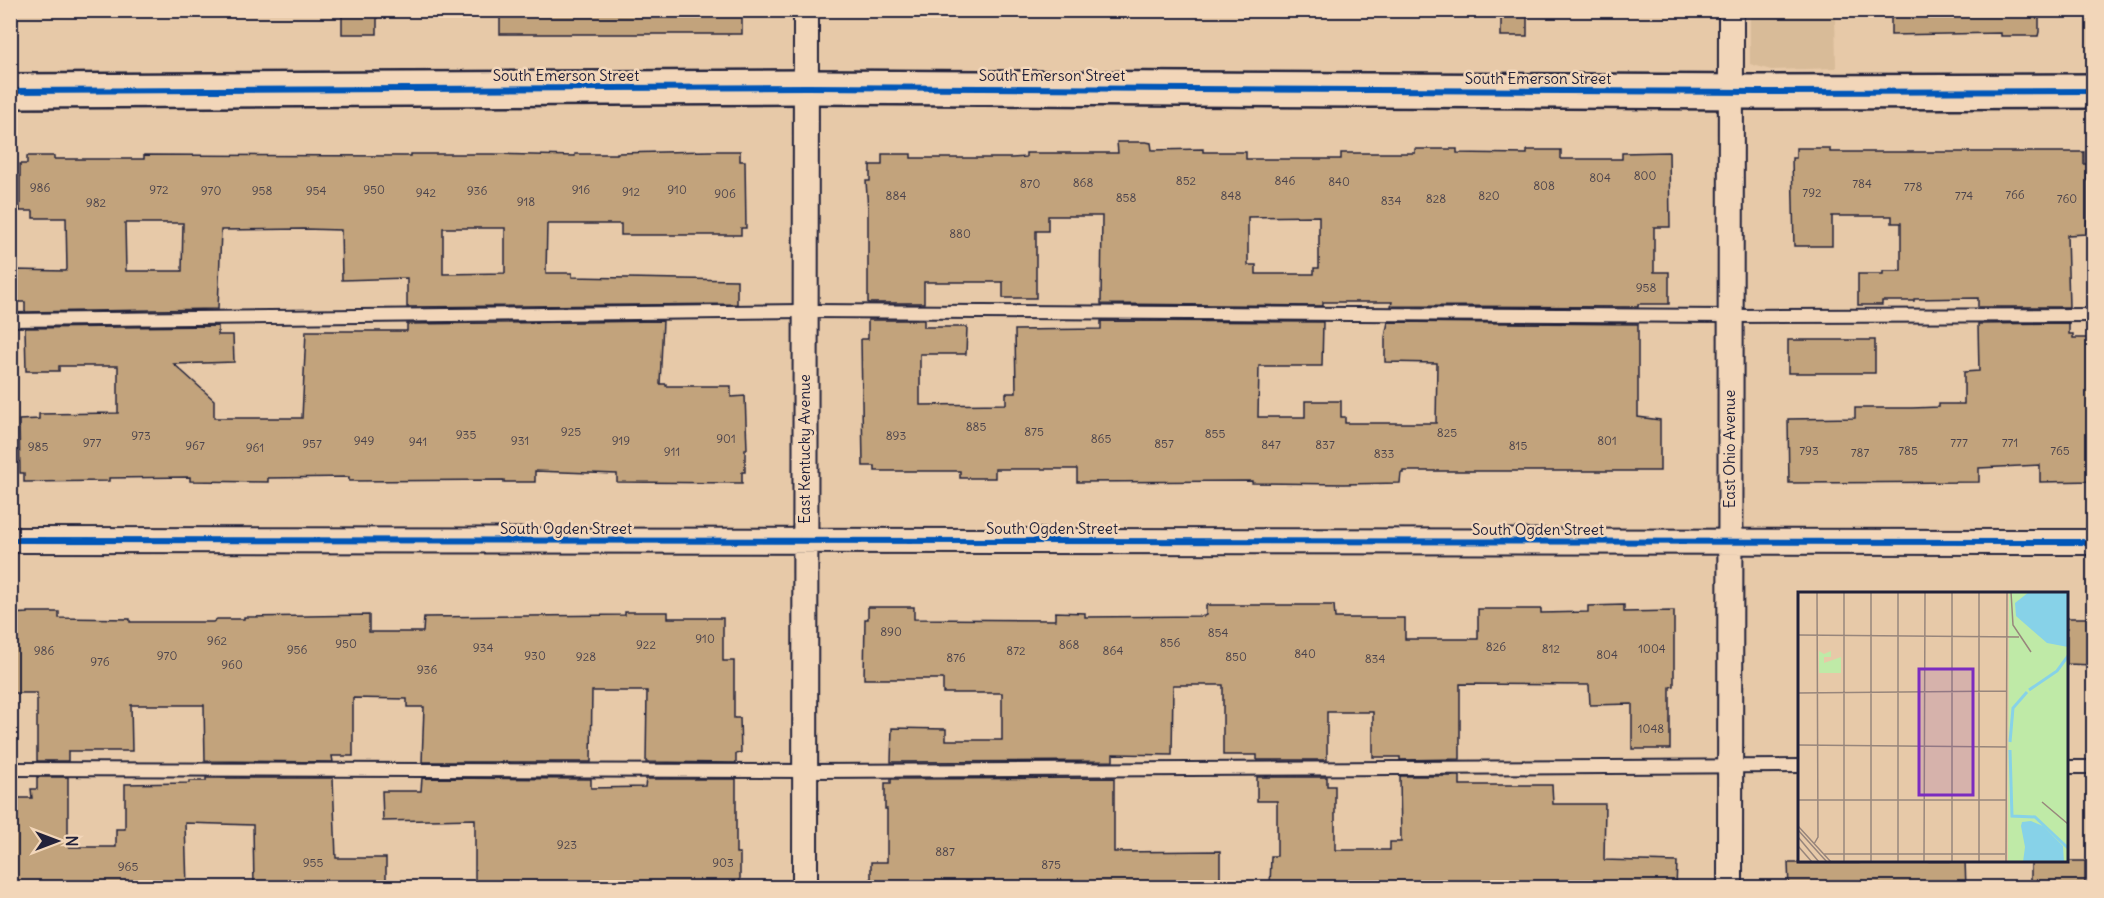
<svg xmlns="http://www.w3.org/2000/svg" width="2104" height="898" viewBox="0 0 2104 898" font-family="Delius,sans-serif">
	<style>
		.built { fill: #d8bb98 }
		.building { fill: #c2a37b; stroke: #22223b; stroke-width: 1.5; fill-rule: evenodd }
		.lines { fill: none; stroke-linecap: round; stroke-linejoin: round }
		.lane-casing { stroke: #22223b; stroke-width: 16 }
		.street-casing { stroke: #22223b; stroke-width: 28 }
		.secondary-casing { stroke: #22223b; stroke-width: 38 }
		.lane { stroke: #f2d6b9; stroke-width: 12 }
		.street { stroke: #f2d6b9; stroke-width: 24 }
		.secondary { stroke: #f2d6b9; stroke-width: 33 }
		.cycleway-casing { stroke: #f2d6b9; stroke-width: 10 }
		.cycleway { stroke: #0057b8; stroke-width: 6 }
		.labels { text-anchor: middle; stroke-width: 5; stroke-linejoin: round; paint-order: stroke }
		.number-label { font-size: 12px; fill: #4a424b }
		.street-label { font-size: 15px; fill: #22223b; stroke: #f2d6b9 }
		.inset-river { fill: none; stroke: #87d2e8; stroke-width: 3 }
		.inset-road { fill: none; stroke: #98867c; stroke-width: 1.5 }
		.view { fill: #7b2cbf; fill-opacity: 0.15; stroke: #7b2cbf; stroke-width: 3 }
		.inset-edge { fill: none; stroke: #22223b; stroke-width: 3 }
	</style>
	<rect width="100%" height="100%" fill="#e7c9a8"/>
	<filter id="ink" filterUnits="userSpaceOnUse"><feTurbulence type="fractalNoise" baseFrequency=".0167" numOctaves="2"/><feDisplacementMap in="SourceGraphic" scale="12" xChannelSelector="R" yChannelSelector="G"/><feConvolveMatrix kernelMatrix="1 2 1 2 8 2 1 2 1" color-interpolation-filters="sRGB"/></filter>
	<g filter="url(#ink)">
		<!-- built -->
		<path class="built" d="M1750,11H1835L1836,68L1771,70L1750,64Z"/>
		<!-- building -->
		<path class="building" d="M342,10H377V34H342Z
			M500,10H742V34H500Z
			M1501,10H1527V36H1501Z
			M1891,10H2039V32L2038,36H2001V33L1891,35Z
			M1117,142H1146L1151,143L1152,150L1203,149V152H1246V159H1341V153H1415V149H1457V153L1527,154V150H1561V159H1622V153L1669,152L1670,227H1654V272H1669V304H1638V307L1391,306L1392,302H1323V306L1101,304L1102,216H1048V231H1036V298H1003V282H924V303H868V210L866,181H870V165H882V154H911V158H1012L1026,157V153H1118ZM1319,216V268H1314V274H1256V265H1248V217Z
			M1796,148H1830V152H2084V164H2087V234L2067,235L2069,307H1978V298L1914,299V301H1882V305H1858V274H1883V271H1901V223H1892V216H1832V246H1794L1792,158H1796Z
			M709,151H740V161H745L746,228H741V235H621V224H547L546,273H572V277L737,280V304L407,307V278L342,280L341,230L304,229L221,230L218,309L25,312V302H14V270L66,271L67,269L66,218H33V211H20V164H27V156H54V159H144V155L411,156V154H493L575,156V154H617V153ZM125,223H183L182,271H126ZM443,228H505V273L443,274Z
			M868,320H924V327H967L966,354H920V405L1006,404V393H1016L1015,330L1101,329V321L1323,322L1322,366H1259L1258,417H1305V401H1341V417H1345V423H1436L1437,363L1385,362V337L1388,322L1638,324V417L1660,420V471H1403V473H1401L1400,483L1343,484L1252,483V481L1077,482V469H995V478H960V471H875V466H863L861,339H868Z
			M663,321L660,384H666V386H731V397L745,396L747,449H745V472H742V483L617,482V474L535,471V482H504V480L349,481V477L268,478V482L190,481V477L109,478V481L24,482V473H20L19,420L39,419V414L118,413V366H59V371H26L25,328L218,326V335H233L234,362L174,364L214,400V418H302L306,331H407V324Z
			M2069,323V334H2073V338H2094V481L2040,482V465L1979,468V482L1789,483L1788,419L1855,418V408H1912L1939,407V404H1964V372L1979,371L1978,324Z
			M1788,340H1875V373H1788Z
			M1206,605H1334L1335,618H1405V639H1478V609H1541V613L1588,612V606L1624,605V612L1674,611V686L1670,687V749H1632V704L1590,705L1589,685L1460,684V759L1400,760V757H1373V712H1327V760H1257V755H1223V685H1173L1172,755L1113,754V761L891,762L892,728L946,729V740H1002V693H943V679H864L865,619H868V607H914V619L1055,620V612L1085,613V617L1204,616L1206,615Z
			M28,612H59V618L130,619V622H213L217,619H244V617L369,615V632H423L424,617L625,615V612H668V618H723V661H734V718H740L741,753L736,754V763L646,762L647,691H592L591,762H422L424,707H407V699L353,698V756H332L333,762L205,761L204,705H131L132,751H68V761H37V693H10V614L28,613Z
			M2067,618H2094V665L2067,664Z
			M1400,776H1460V785H1552L1553,804H1605L1604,860L1677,862L1676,888H1270L1271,856H1277V801H1257V777H1327V786H1335V850H1390V842H1401Z
			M37,777H68V847H116V829H125V784L189,783V781H206V778H333L336,858H386V888H254L253,825L185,823L187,888H10V798H32L31,789H37Z
			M422,778L591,779V788L645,787L646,779H736V853H740V888H475V819L383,821L382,791H421Z
			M1114,778V852L1220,851V888H871V862H887V809H885V783H891V779Z
			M1859,861H1965L1966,888H1789L1788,863H1859Z
			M2042,861H2085V888H2031V862H2042Z"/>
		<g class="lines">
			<!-- lane casing -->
			<g class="lane-casing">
				<path id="lane" d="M10,320L806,311L1730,316L2094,315
					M2066,767H2094
					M10,769L805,771L1800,766"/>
			</g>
			<!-- street casing -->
			<g class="street-casing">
				<path id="street" d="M10,540L2094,542
					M805,888L806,10
					M1730,888L1731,10"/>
			</g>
			<!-- secondary casing -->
			<g class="secondary-casing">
				<path id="secondary" d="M10,91L807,87L1758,92L2094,91"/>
			</g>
			<!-- lane -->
			<use href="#lane" class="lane"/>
			<!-- street -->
			<use href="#street" class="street"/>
			<!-- secondary -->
			<use href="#secondary" class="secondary"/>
			<!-- cycleway casing -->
			<g class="cycleway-casing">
				<path id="cycleway" d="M10,91L807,87L1758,92L2094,91
					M10,540L2094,542"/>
			</g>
			<!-- cycleway -->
			<use href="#cycleway" class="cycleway"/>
		</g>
	</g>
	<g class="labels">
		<!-- number labels -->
		<g class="number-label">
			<text x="1645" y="180">800</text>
			<text x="1600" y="182">804</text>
			<text x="1186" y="185">852</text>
			<text x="1285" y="185">846</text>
			<text x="1339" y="186">840</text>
			<text x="1083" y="187">868</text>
			<text x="1030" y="188">870</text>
			<text x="1862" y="188">784</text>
			<text x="1544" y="190">808</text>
			<text x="1913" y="191">778</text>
			<text x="40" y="192">986</text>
			<text x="159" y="194">972</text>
			<text x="374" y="194">950</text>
			<text x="581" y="194">916</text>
			<text x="677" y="194">910</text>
			<text x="211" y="195">970</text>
			<text x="262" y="195">958</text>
			<text x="316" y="195">954</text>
			<text x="477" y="195">936</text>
			<text x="631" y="196">912</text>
			<text x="426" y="197">942</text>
			<text x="1812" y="197">792</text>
			<text x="725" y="198">906</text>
			<text x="2015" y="199">766</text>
			<text x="896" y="200">884</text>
			<text x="1231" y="200">848</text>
			<text x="1489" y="200">820</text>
			<text x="1964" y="200">774</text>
			<text x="1126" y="202">858</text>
			<text x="1436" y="203">828</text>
			<text x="2067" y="203">760</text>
			<text x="1391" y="205">834</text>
			<text x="526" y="206">918</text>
			<text x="96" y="207">982</text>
			<text x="960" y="238">880</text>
			<text x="1646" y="292">958</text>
			<text x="976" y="431">885</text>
			<text x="571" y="436">925</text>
			<text x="1034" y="436">875</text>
			<text x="1447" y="437">825</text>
			<text x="1215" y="438">855</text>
			<text x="466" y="439">935</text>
			<text x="141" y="440">973</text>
			<text x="896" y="440">893</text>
			<text x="726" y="443">901</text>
			<text x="1101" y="443">865</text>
			<text x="364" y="445">949</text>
			<text x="520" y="445">931</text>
			<text x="621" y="445">919</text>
			<text x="1607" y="445">801</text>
			<text x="418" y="446">941</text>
			<text x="92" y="447">977</text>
			<text x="1959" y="447">777</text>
			<text x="2010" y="447">771</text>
			<text x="312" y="448">957</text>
			<text x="1164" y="448">857</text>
			<text x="1271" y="449">847</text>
			<text x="1325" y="449">837</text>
			<text x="195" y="450">967</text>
			<text x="1518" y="450">815</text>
			<text x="38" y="451">985</text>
			<text x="255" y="452">961</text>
			<text x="1809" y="455">793</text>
			<text x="1908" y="455">785</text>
			<text x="2060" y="455">765</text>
			<text x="672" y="456">911</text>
			<text x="1860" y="457">787</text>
			<text x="1384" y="458">833</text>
			<text x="891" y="636">890</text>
			<text x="1218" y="637">854</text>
			<text x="705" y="643">910</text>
			<text x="217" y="645">962</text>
			<text x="1170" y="647">856</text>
			<text x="346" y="648">950</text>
			<text x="646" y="649">922</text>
			<text x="1069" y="649">868</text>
			<text x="1496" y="651">826</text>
			<text x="483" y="652">934</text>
			<text x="1551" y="653">812</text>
			<text x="1652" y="653">1004</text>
			<text x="297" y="654">956</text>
			<text x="44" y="655">986</text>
			<text x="1016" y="655">872</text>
			<text x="1113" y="655">864</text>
			<text x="1305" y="658">840</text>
			<text x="1607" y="659">804</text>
			<text x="167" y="660">970</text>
			<text x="535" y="660">930</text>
			<text x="586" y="661">928</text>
			<text x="1236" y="661">850</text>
			<text x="956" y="662">876</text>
			<text x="1375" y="663">834</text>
			<text x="100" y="666">976</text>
			<text x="232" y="669">960</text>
			<text x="427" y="674">936</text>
			<text x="1651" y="733">1048</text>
			<text x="567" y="849">923</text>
			<text x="945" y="856">887</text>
			<text x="313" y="867">955</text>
			<text x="723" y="867">903</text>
			<text x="1051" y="869">875</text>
			<text x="128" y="871">965</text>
		</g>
		<!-- street labels -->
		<g class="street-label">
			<text x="566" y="81">South Emerson Street</text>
			<text x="1052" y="81">South Emerson Street</text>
			<text x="1538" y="84">South Emerson Street</text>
			<text transform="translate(805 449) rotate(-90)" y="5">East Kentucky Avenue</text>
			<text transform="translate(1730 449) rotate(-90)" y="5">East Ohio Avenue</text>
			<text x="566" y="534">South Ogden Street</text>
			<text x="1052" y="534">South Ogden Street</text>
			<text x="1538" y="535">South Ogden Street</text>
		</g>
	</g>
	<!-- overview -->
	<g transform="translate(1798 592)">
		<rect width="270" height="270" fill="#e7c9a8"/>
		<path d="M211,0H270V270H210ZM21,59L26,62L33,59V65H26V71L43,65V81H21Z" fill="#bfeaa7"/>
		<path d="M231,0H270V55L249,51L218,24L217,11ZM233,229L245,234L265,254L266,270H225L227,255L223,234L224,230Z" fill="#87d2e8"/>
		<path class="inset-river" d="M231,98L259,79L270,64M212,150L215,116L229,100M212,158L214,224L237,225L270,256"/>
		<path class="inset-road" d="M46,0V270M73,0V270M213,0L215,33L233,60M0,43L221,45M0,101L208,99M0,153L209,155M0,208H208M244,210L270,232M0,234L33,270M0,238L29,270M0,245L21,270M16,252L20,245L19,0M0,254L14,270M26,262H207M100,270V0M126,270L127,0M154,270V0M181,270V0M208,270L209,0"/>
		<path class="view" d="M121,77H175V203H121Z"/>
		<rect width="270" height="270" class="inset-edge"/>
	</g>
	<!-- margin -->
	<rect width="2104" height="898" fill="none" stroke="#f2d6b9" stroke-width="36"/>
	<rect x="18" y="18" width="2068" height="862" fill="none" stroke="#22223b" stroke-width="2" filter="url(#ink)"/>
	<!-- north arrow -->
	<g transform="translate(57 841) rotate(90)" stroke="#f2d6b9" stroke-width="4.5" paint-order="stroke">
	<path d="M0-4.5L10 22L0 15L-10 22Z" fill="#22223b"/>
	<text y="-9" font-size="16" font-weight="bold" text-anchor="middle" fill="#22223b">N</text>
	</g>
</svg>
